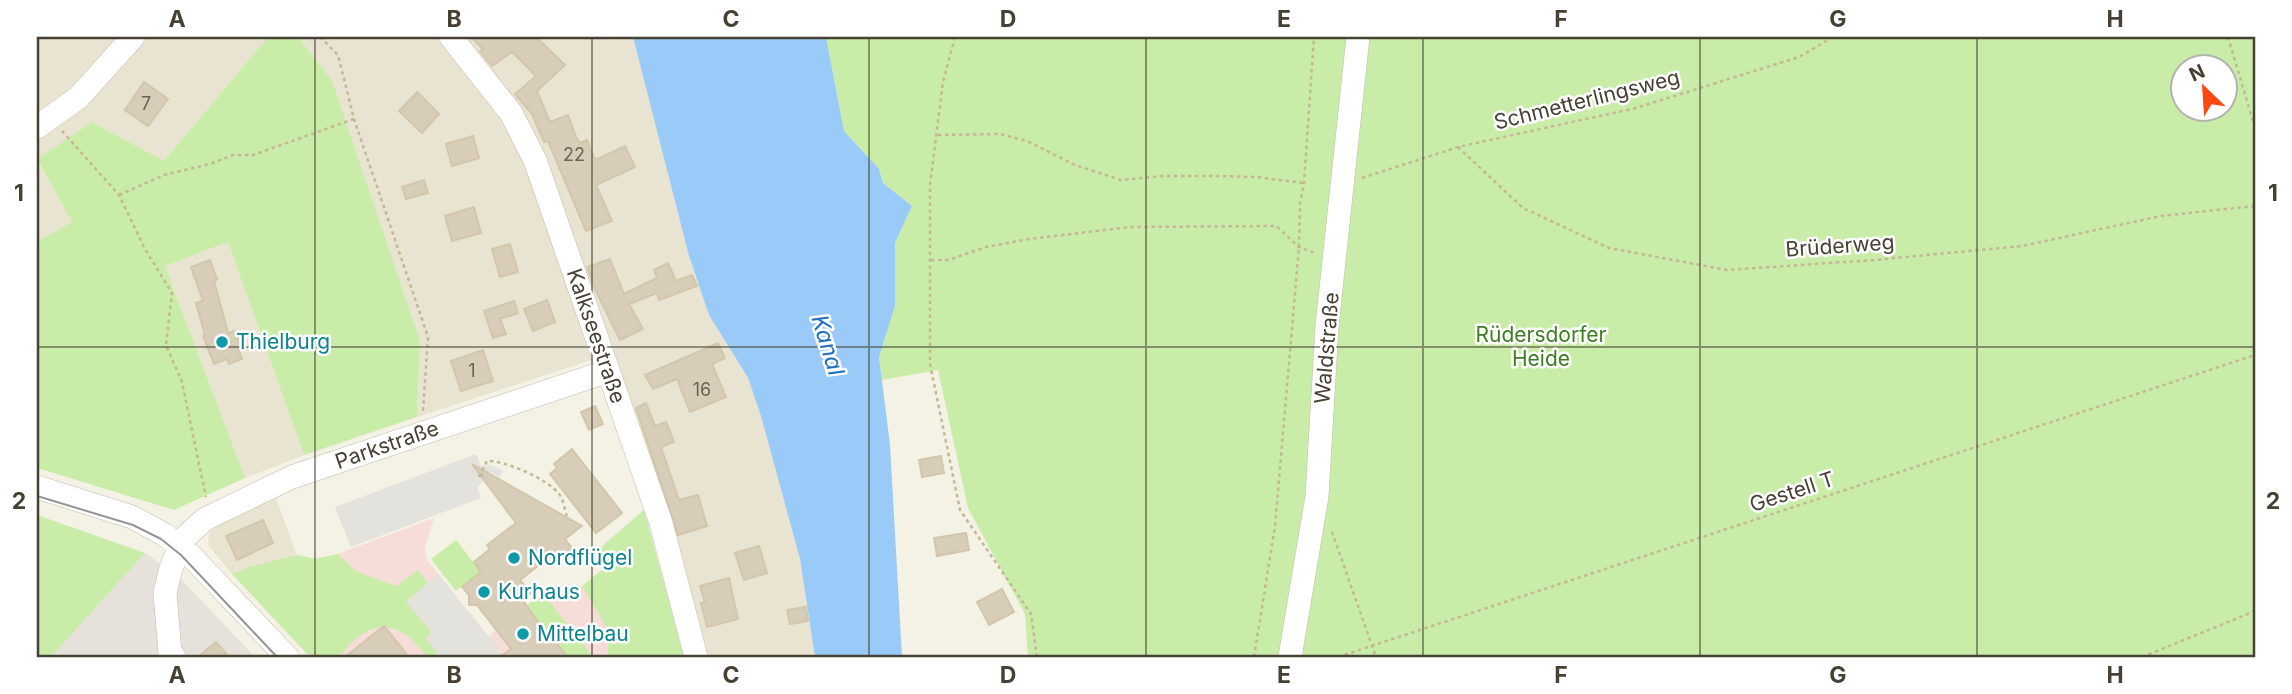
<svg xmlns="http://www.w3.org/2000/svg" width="2292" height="694" viewBox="0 0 2292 694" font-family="Inter,sans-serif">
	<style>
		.residential { fill: #e9e3d2 }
		.industrial { fill: #e6e1da }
		.medical { fill: #f6ddd7 }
		.green { fill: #c9eda9; fill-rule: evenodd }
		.parking { fill: #e4e2dd }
		.water { fill: #9acaf7 }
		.building { fill: #d7cdb9; stroke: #d2c6ab; stroke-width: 2 }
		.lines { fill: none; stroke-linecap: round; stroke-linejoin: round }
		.minor-casing { stroke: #c3bca9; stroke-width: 24 }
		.path { stroke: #c4b796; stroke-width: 2.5; stroke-dasharray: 3.5 3.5; stroke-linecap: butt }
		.minor { stroke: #fff; stroke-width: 23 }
		.tram { stroke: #959595; stroke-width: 2 }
		.grid { fill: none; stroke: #474134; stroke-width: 2; stroke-opacity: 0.55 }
		.culture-dot { fill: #0f9aa8; stroke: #fff; stroke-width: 2.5 }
		.labels { text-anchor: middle; stroke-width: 5; stroke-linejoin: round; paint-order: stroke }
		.number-label { font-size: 18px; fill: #6b6455 }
		.street-label { font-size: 21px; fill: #474134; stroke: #fff }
		.park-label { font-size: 21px; fill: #3d7e21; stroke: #fff }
		.culture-label { font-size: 21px; fill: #0d838f; stroke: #fff; text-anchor: start }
		.water-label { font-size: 23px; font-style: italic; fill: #2270bd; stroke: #fff }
		.neatline { fill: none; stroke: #474134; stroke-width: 2.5 }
		.grid-label { font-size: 23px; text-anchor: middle; font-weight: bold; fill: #474134 }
	</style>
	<rect width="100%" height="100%" fill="#f4f1e5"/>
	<!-- residential -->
	<path class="residential" d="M37,37H268L164,161L92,122L37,159Z
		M298,37H633L689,256L709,315L748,379L761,416L800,559L815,657H701L594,359L417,417L420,341L332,80Z
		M37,160L72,222L37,242Z
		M228,242L304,455L245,478L165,266Z
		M276,499L297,555L249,567L232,574L208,545L209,534L214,528L227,520Z"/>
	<!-- industrial -->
	<path class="industrial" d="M145,553L177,575L255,657H51Z"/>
	<!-- medical -->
	<path class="medical" d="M644,510L684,657H310L232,574L249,567L297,555L315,559L338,554L434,518L425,548L426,559L489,637L496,629L543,593L557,586L563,595L582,586L603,569L592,555Z"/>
	<!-- green -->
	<path class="green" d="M268,37H298L332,80L420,341L417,417L304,455L228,242L165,266L245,478L174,510L37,468V242L72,222L37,159L92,122L164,161Z
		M826,37H2255V657H1028L1025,614L968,508L938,370L882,380L879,357L895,306V243L912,206L883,183L879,169L844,131ZM2184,66H2226V108H2184Z
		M644,510L684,657H608L607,628L582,586L603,569L592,555Z
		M37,515L145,553L51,657H37Z
		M456,540L481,572L456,591L431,559Z
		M338,554L357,572L396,586L418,570L428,583L406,602L432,633L425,639L438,653L433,657H427C399,619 371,616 341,655L343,657H310L232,574L249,567L297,555L315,559Z
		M543,593L593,657H565L556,643L554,644L532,612L530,613L525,607Z"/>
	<!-- parking -->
	<path class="parking" d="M476,454L481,466L492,465L503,471L499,477L490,472L477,488L481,498L351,547L335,507Z
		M438,574L503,655L500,657H441L425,638L432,632L406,602Z"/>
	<!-- water -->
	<path class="water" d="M633,37H826L844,131L879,169L883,183L912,206L895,243V306L879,357L890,445L902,657H815L800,559L761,416L748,378L709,315L689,256Z"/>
	<!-- building -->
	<path class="building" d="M471,37H536L565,65L537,91L550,122L568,115L577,139L580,143L587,140L595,160L625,146L635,167L596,185L612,221L586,231L548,141L544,142L532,114L515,94L536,76L512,52L492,66L480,51L483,49Z
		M144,82L168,99L148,126L125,110Z
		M417,92L439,114L422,133L399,111Z
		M473,136L479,158L452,166L446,144Z
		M424,180L428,193L406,199L402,187Z
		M474,207L481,233L452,241L445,216Z
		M510,244L518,272L500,277L492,249Z
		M610,259L624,294L657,278L654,270L668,263L676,281L692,275L697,286L659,300L657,293L629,304L643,329L620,340L595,289L587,267Z
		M210,260L217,279L214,281L228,333L235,331L241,347L238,348L242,359L229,364L227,359L214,364L203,336L205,335L196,303L203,301L191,267Z
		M547,300L555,322L533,331L524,309Z
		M514,301L518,313L500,319L506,334L493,338L484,311Z
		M718,343L725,358L712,364L726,397L690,412L677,379L653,389L645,375Z
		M483,350L493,381L461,391L451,361Z
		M646,403L655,426L666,422L674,442L661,447L679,500L698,495L707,526L678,535L636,408Z
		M595,406L603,424L589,430L581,412Z
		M572,449L622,513L596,533L550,474L557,468L554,464Z
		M941,456L944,473L922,477L919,460Z
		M472,464L582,526L565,539L572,548L557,561L552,555L520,580L531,593L522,599L554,644L556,642L567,657H500L511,649L477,605H469V595L462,587L481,572L474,562L490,549L487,545L516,523Z
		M263,520L273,543L237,560L226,536Z
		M966,533L969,550L937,556L934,538Z
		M759,546L767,573L744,580L735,553Z
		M729,578L738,619L707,627L701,603L705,602L700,586Z
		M1002,589L1014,612L989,625L977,602Z
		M806,607L808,621L790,624L787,610Z
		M384,626L409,657H345Z
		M216,642L229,657H198Z"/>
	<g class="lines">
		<!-- minor casing -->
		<g class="minor-casing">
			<path id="minor" d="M451,37L511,113L535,160L661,523L696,657
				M37,127L78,98L133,37
				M37,487L132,517L165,535L191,556L287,657
				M174,657L170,653L165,593L171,568L183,539L205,519L292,477L608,371
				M1290,657L1317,496L1327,326L1358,37"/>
		</g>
		<!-- path -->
		<path class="path" d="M320,37L338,55L354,119L428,337L423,411
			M955,37L943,82L930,185V364L960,510L1031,614L1037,657
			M2228,37L2255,128
			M62,131L119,195L145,249L172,293L166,345L182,382L206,497
			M938,135L1000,134L1027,141L1075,165L1121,180L1163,176H1214L1257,177L1303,183
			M1458,147L1523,208L1609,248L1727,270L1874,260L2022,246L2161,216L2255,206
			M1362,178L1458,147L1636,108L1799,57L1833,37
			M119,195L164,175L210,164L233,155H253L354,119
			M931,260H948L986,247L1029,239L1130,227L1276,226L1299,247L1317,254
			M480,474L486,478
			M479,477L487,461C505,460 549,480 559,494C564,500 564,509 567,516
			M1332,532L1376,657
			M1254,657L1275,526L1299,247L1300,204L1304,183L1314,37
			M1338,657L2255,355
			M2142,657L2255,611"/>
		<!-- minor -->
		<use href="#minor" class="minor"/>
		<!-- tram -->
		<path class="tram" d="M37,496L133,525L161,539L181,555L277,657"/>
	</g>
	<!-- grid -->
	<path class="grid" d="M315,37V657M592,37V657M869,37V657M1146,37V657M1423,37V657M1700,37V657M1977,37V657M37,347H2255"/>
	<!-- markers -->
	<g class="culture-dot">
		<circle cx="222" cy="342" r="7"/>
		<circle cx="514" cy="558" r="7"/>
		<circle cx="484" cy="592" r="7"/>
		<circle cx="523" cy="634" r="7"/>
	</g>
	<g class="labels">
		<!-- number labels -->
		<g class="number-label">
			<text x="146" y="110">7</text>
			<text x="574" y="161">22</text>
			<text x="472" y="377">1</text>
			<text x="702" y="396">16</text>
		</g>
		<!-- street labels -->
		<g class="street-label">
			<text transform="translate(1587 100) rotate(-14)" y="7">Schmetterlingsweg</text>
			<text transform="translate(1840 246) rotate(-4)" y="7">Brüderweg</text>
			<text transform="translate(596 336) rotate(71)" y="7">Kalkseestraße</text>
			<text transform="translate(1327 348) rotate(-85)" y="7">Waldstraße</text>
			<text transform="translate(387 445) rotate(-19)" y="7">Parkstraße</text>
			<text transform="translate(1792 492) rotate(-18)" y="7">Gestell T</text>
		</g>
		<!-- park labels -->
		<g class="park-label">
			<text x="1541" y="342">Rüdersdorfer<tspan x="1541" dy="24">Heide</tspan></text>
		</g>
		<!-- culture labels -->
		<g class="culture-label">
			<text x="236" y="349">Thielburg</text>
			<text x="528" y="565">Nordflügel</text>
			<text x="498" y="599">Kurhaus</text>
			<text x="537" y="641">Mittelbau</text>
		</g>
		<!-- water labels -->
		<g class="water-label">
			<text transform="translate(828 345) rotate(73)" y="8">Kanal</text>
		</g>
	</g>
	<!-- border -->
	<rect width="2292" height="694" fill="none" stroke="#ffffff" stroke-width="77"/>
	<!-- north arrow -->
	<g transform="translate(2204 88) rotate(335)"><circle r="33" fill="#ffffff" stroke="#b5b3ae" stroke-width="2"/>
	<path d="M0-5L12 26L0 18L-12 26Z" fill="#ff4711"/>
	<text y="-10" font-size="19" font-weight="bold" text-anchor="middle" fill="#474134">N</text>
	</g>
	<rect x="38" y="38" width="2216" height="618" class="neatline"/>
	<g class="grid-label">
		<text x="177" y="27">A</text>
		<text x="454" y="27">B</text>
		<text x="731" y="27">C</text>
		<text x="1008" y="27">D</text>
		<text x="1284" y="27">E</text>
		<text x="1561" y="27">F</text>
		<text x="1838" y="27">G</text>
		<text x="2115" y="27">H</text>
		<text x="19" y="201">1</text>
		<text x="2273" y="201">1</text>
		<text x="19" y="509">2</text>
		<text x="2273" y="509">2</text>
		<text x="177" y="683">A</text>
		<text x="454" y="683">B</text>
		<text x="731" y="683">C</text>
		<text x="1008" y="683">D</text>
		<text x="1284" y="683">E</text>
		<text x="1561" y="683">F</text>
		<text x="1838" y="683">G</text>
		<text x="2115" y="683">H</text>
	</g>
</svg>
